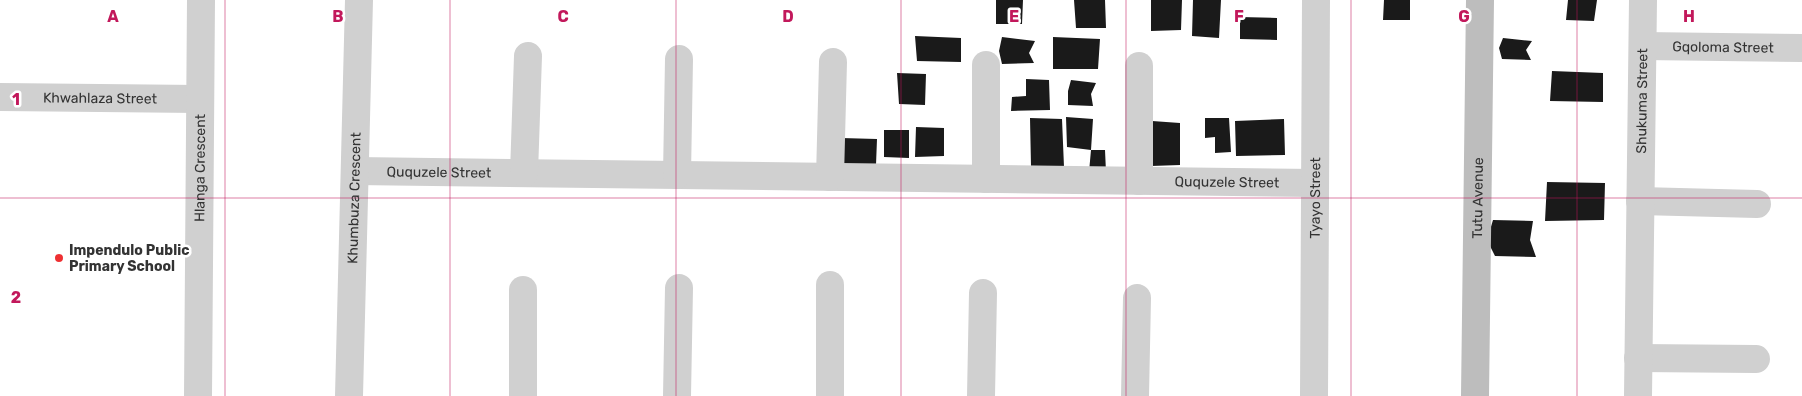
<svg xmlns="http://www.w3.org/2000/svg" width="1802" height="396" viewBox="0 0 1802 396" font-family="Rubik,sans-serif">
	<style>
		.building { fill: #1a1a1a }
		.lines { fill: none; stroke-linecap: round; stroke-linejoin: round }
		.street { stroke: #d0d0d0; stroke-width: 28 }
		.secondary { stroke: #bdbdbd; stroke-width: 28 }
		.grid { fill: none; stroke: #c2185b; stroke-width: 1; stroke-opacity: 0.55 }
		.poi-dot { fill: #ee3032; stroke: #fff; stroke-width: 2 }
		.labels { text-anchor: middle; stroke-width: 5; stroke-linejoin: round; paint-order: stroke }
		.street-label { font-size: 14px; fill: #333; stroke: #fff }
		.poi-label { font-size: 14px; font-weight: bold; fill: #333; stroke: #fff; text-anchor: start }
		.grid-label { font-size: 16px; text-anchor: middle; font-weight: bold; fill: #c2185b; stroke: #fff; stroke-width: 5; stroke-linejoin: round; paint-order: stroke }
	</style>
	<rect width="100%" height="100%" fill="#fff"/>
	<!-- building -->
	<path class="building" d="M996,0H1023L1022,24H996Z
		M1074,0H1105L1106,28H1076Z
		M1151,0H1182L1181,30L1151,31Z
		M1193,0H1221L1219,38L1192,36Z
		M1384,0H1410V20H1383Z
		M1568,0H1597L1594,21L1566,20Z
		M1240,17L1277,18V40L1240,39Z
		M915,36L961,38V62L917,61Z
		M1002,37L1035,41L1029,53L1034,63L1002,64L999,51Z
		M1053,37L1100,39L1098,69H1053Z
		M1503,38L1532,41L1526,50L1531,60L1502,59L1499,48Z
		M1552,71L1603,73V102L1550,101Z
		M897,73L926,74L925,105L899,104Z
		M1026,79L1049,80L1050,110L1011,111L1012,97L1026,96Z
		M1071,80L1096,83L1091,94L1093,106L1068,105V91Z
		M1066,117L1093,119L1091,150H1105L1106,172H1089L1091,150L1067,147Z
		M1030,118L1062,119L1064,167L1031,166Z
		M1205,118H1229L1231,152L1215,153V137L1205,138Z
		M1284,119L1285,155L1236,156L1235,121Z
		M1152,121L1180,123V165L1151,166Z
		M916,127L944,128V156L915,157Z
		M884,130H909V158L884,157Z
		M841,138L877,139L876,165L840,167Z
		M1547,182L1605,183L1604,220L1545,221Z
		M1493,220L1533,221L1530,240L1536,257L1495,256L1487,240Z"/>
	<g class="lines">
		<!-- street -->
		<g class="street">
			<path id="s1" d="M1643,46L1802,48"/>
			<path id="s2" d="M0,97L199,99"/>
			<path id="s3" d="M355,171L1315,183"/>
			<path d="M524,173L528,56"/>
			<path d="M677,175L679,59"/>
			<path d="M830,177L833,62"/>
			<path d="M986,179V65"/>
			<path d="M1139,181V66"/>
			<path d="M1640,201L1757,204"/>
			<path d="M523,290V396"/>
			<path d="M1638,358L1756,359"/>
			<path id="s4" d="M198,396L201,0"/>
			<path id="s5" d="M349,396L359,0"/>
			<path d="M677,396L679,288"/>
			<path d="M830,396V285"/>
			<path d="M981,396L983,293"/>
			<path d="M1135,396L1137,298"/>
			<path id="s6" d="M1314,396L1316,0"/>
			<path id="s7" d="M1638,396L1643,0"/>
		</g>
		<!-- secondary -->
		<path class="secondary" id="s8" d="M1475,396L1480,0"/>
	</g>
	<!-- grid -->
	<path class="grid" d="M225,0V396M450,0V396M676,0V396M901,0V396M1126,0V396M1351,0V396M1577,0V396M0,198H1802"/>
	<!-- markers -->
	<circle class="poi-dot" cx="59" cy="258" r="5"/>
	<g class="labels">
		<!-- street labels -->
		<g class="street-label">
			<text dy="5" stroke="none"><textPath href="#s1" startOffset="80">Gqoloma Street</textPath></text>
			<text dy="5" stroke="none"><textPath href="#s2" startOffset="100">Khwahlaza Street</textPath></text>
			<text dy="5" stroke="none"><textPath href="#s7" startOffset="295">Shukuma Street</textPath></text>
			<text dy="5" stroke="none"><textPath href="#s4" startOffset="228">Hlanga Crescent</textPath></text>
			<text dy="5" stroke="none"><textPath href="#s3" startOffset="84">Ququzele Street</textPath></text>
			<text dy="5" stroke="none"><textPath href="#s3" startOffset="872">Ququzele Street</textPath></text>
			<text dy="5" stroke="none"><textPath href="#s5" startOffset="198">Khumbuza Crescent</textPath></text>
			<text dy="5" stroke="none"><textPath href="#s6" startOffset="198">Tyayo Street</textPath></text>
			<text dy="5" stroke="none"><textPath href="#s8" startOffset="198">Tutu Avenue</textPath></text>
		</g>
		<!-- poi labels -->
		<g class="poi-label">
			<text x="69" y="255">Impendulo Public<tspan x="69" dy="16">Primary School</tspan></text>
		</g>
	</g>
	<g class="grid-label">
		<text x="113" y="22">A</text>
		<text x="338" y="22">B</text>
		<text x="563" y="22">C</text>
		<text x="788" y="22">D</text>
		<text x="1014" y="22">E</text>
		<text x="1239" y="22">F</text>
		<text x="1464" y="22">G</text>
		<text x="1689" y="22">H</text>
		<text x="16" y="105">1</text>
		<text x="16" y="303">2</text>
	</g>
</svg>
